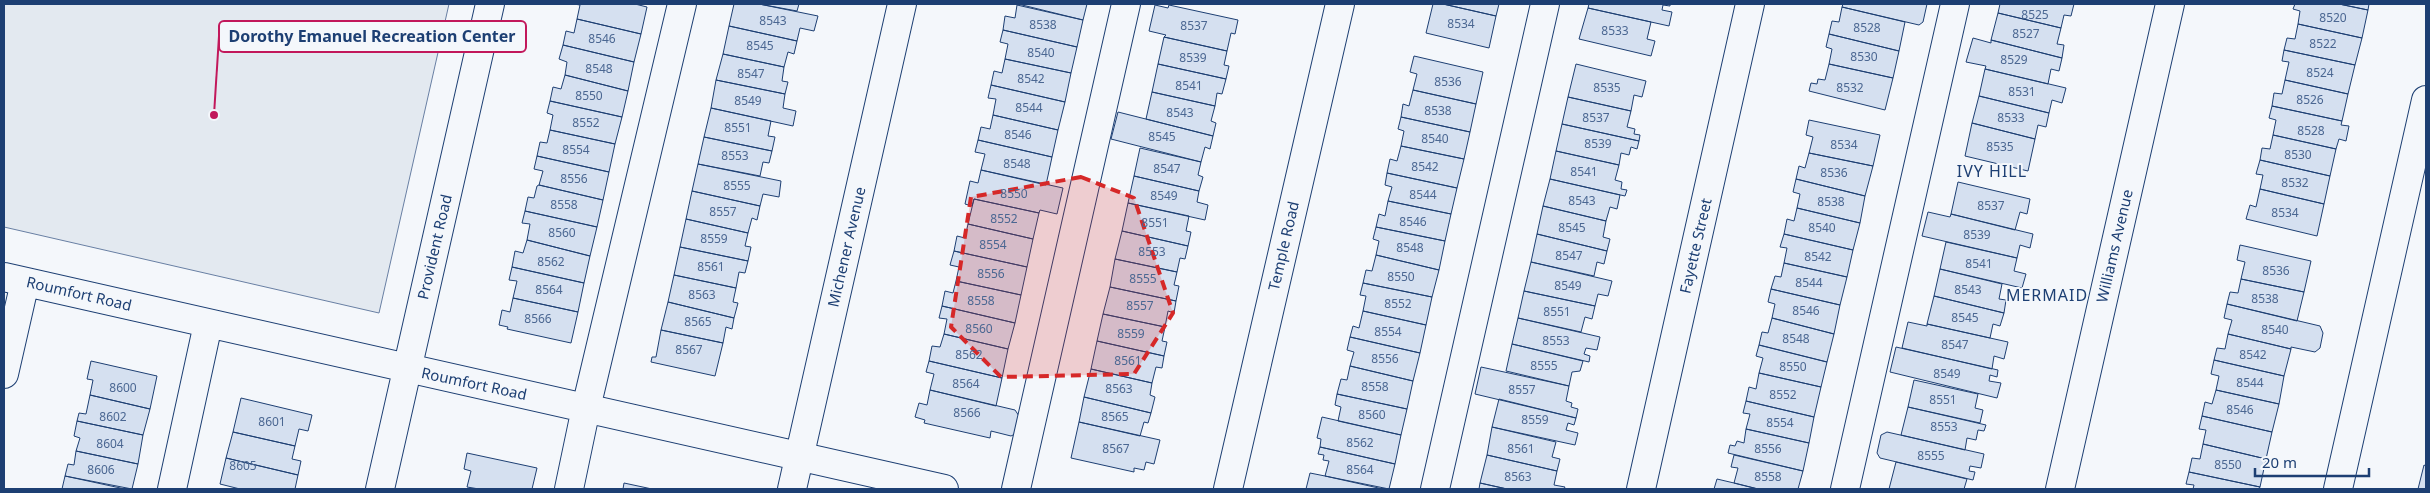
<svg xmlns="http://www.w3.org/2000/svg" width="2430" height="493" viewBox="0 0 2430 493" font-family="'Noto Sans',sans-serif">
	<style>
		.green { fill: #e3e9f0; stroke: #687fa3 }
		.building { fill: #d5e0f0; stroke: #1d3f73 }
		.lines { fill: none; stroke-linecap: round; stroke-linejoin: round }
		.minor-casing { stroke: #1d3f73; stroke-width: 30 }
		.minor { stroke: #f4f7fb; stroke-width: 28 }
		.marked { fill: #d62828; fill-opacity: 0.2; stroke: #d62828; stroke-width: 4; stroke-dasharray: 10 6; stroke-linejoin: round }
		.labels { text-anchor: middle; stroke-width: 4; stroke-linejoin: round; paint-order: stroke }
		.number-label { font-size: 12px; fill: #4b6792 }
		.street-label { font-size: 15px; fill: #1d3f73; stroke: #f4f7fb }
		.neighbourhood-label { font-size: 16px; letter-spacing: 1px; fill: #1d3f73; stroke: #f4f7fb }
		.leader { fill: none; stroke: #c2185b; stroke-width: 2 }
		.callout-dot { fill: #c2185b; stroke: #f4f7fb; stroke-width: 2 }
		.callout { fill: #f4f7fb; stroke: #c2185b; stroke-width: 2 }
		.callout-label { font-size: 16px; text-anchor: middle; font-weight: bold; fill: #1d3f73 }
	</style>
	<rect width="100%" height="100%" fill="#f4f7fb"/>
	<!-- green -->
	<path class="green" d="M4,4H449L379,313L4,227Z"/>
	<!-- building -->
	<path class="building" d="M574,4H635L647,7L641,34L577,19L580,5Z
		M734,4H759L818,16L814,31L800,28L797,41L729,26Z
		M759,4H799L797,11Z
		M1018,4H1087L1083,20Z
		M1433,4H1443L1496,16L1489,48L1426,33Z
		M1443,4H1499L1496,16Z
		M1589,4H1670V6L1663,5L1662,10L1672,12L1669,26L1588,8Z
		M1843,4H1927L1923,22L1919,25L1842,7Z
		M2000,4H2074L2071,16L2064,15L2061,28L1998,13Z
		M2295,4H2339L2368,10L2362,38L2298,24L2300,11L2293,9Z
		M2339,4H2369L2368,10Z
		M1017,5L1083,20L1077,47L1003,30L1005,16L1015,18Z
		M1155,5L1168,8L1169,5L1238,20L1235,34L1231,33L1227,51L1164,37L1166,35L1149,31Z
		M1842,7L1905,22L1899,51L1829,34L1832,21L1839,22Z
		M1588,8L1651,22L1647,39L1655,41L1651,56L1579,39Z
		M1998,13L2061,28L2057,44L2064,45L2062,58L1991,40Z
		M577,19L641,34L634,62L563,45L566,31L574,33Z
		M2298,24L2362,38L2355,65L2284,50L2287,38L2295,39Z
		M729,26L797,41L794,54L788,52L784,67L723,54Z
		M1003,30L1077,47L1071,73L1005,59L1008,44L1000,42Z
		M1829,34L1899,51L1893,78L1829,64L1832,49L1826,47Z
		M1164,37L1227,51L1224,65L1229,66L1226,79L1158,64Z
		M1973,38L1991,43V40L2062,58L2059,71L2051,69L2048,84L1985,69L1986,66L1966,62Z
		M563,45L634,62L628,91L565,75L567,62L559,59Z
		M2284,50L2355,65L2348,94L2285,80L2289,62L2282,61Z
		M723,54L784,67L782,81L788,82L785,94L716,80Z
		M1414,56L1483,72L1476,104L1413,90L1417,74L1410,72Z
		M1005,59L1071,73L1065,102L991,85L994,71L1002,73Z
		M1158,64L1226,79L1222,94L1217,93L1215,106L1152,92Z
		M1576,64L1646,81L1642,97L1634,95L1631,111L1568,97Z
		M1829,64L1893,78L1885,110L1809,91L1811,83L1817,84L1818,79L1825,80Z
		M1985,69L2066,88L2062,103L2052,100L2049,113L1979,96Z
		M565,75L628,91L622,117L550,101L553,87L561,89Z
		M716,80L785,94L783,108L796,111L793,126L711,108Z
		M2285,80L2348,94L2342,121L2272,106L2274,93L2282,94Z
		M991,85L1065,102L1058,130L993,115L996,99L988,98Z
		M1413,90L1476,104L1470,132L1401,117L1403,104L1409,106Z
		M1152,92L1215,106L1211,121L1216,123L1213,136L1146,119Z
		M1979,96L2049,113L2046,127L2038,125L2035,139L1972,123Z
		M1568,97L1631,111L1627,127L1635,129L1634,134L1640,135L1639,141L1562,124Z
		M550,101L622,117L615,144L550,130L553,115L547,113Z
		M2272,106L2342,121L2341,125L2349,126L2346,141L2339,139L2336,149L2273,135L2276,120L2269,118Z
		M711,108L771,121L768,136L775,137L772,151L704,137Z
		M1118,112L1213,136L1210,149L1205,147L1201,162L1111,139Z
		M993,115L1058,130L1052,157L978,140L981,127L990,129Z
		M1401,117L1470,132L1464,159L1401,146L1404,131L1398,129Z
		M1809,120L1880,135L1873,166L1809,153L1813,137L1806,135Z
		M1972,123L2035,139L2028,171L1965,156Z
		M1562,124L1639,141L1637,149L1631,147L1629,155L1621,153L1619,165L1556,151Z
		M550,130L615,144L609,172L537,156L540,142L547,143Z
		M2273,135L2336,149L2330,176L2260,160L2262,148L2270,149Z
		M704,137L772,151L769,163L763,162L760,176L698,164Z
		M978,140L1052,157L1046,185L981,170L985,154L975,152Z
		M1401,146L1464,159L1457,188L1387,173L1390,159L1397,161Z
		M1140,148L1201,162L1198,175L1203,177L1199,191L1134,176Z
		M1556,151L1619,165L1615,180L1622,182L1621,189L1627,190L1625,196L1550,179Z
		M1809,153L1873,166L1865,196L1796,179L1799,166L1805,168Z
		M537,156L609,172L603,200L539,185L543,171L534,169Z
		M2260,160L2330,176L2324,204L2260,189L2263,175L2256,174Z
		M698,164L781,181L779,197L763,194L760,206L692,191Z
		M981,170L1063,188L1057,214L1040,210L1039,213L974,199L972,206L965,204L970,181L978,183Z
		M1387,173L1457,188L1451,214L1388,201L1392,187L1385,185Z
		M1134,176L1199,191L1197,202L1208,205L1205,220L1128,203Z
		M1550,179L1620,195L1617,209L1610,207L1606,221L1543,206Z
		M1796,179L1865,196L1860,223L1797,208L1800,194L1793,192Z
		M1958,182L2030,199L2027,214L2020,212L2015,230L1951,214Z
		M539,185L603,200L597,227L525,211L528,197L534,198L537,186Z
		M2260,189L2324,204L2317,236L2246,219L2250,205L2256,207Z
		M692,191L760,206L757,220L752,218L748,233L686,219Z
		M974,199L1039,213L1033,239L968,224Z
		M1388,201L1451,214L1445,241L1376,227L1379,214L1385,216Z
		M1128,203L1189,216L1186,231L1191,232L1188,246L1122,231Z
		M1543,206L1606,221L1603,237L1610,239L1607,251L1537,234Z
		M1797,208L1860,223L1853,250L1784,234L1787,219L1794,221Z
		M525,211L597,227L590,256L527,240L530,224L522,223Z
		M1928,212L1950,217L1951,214L2033,234L2030,248L2020,245L2017,258L1922,236Z
		M686,219L748,233L745,246L751,247L748,261L680,247Z
		M968,224L1033,239L1027,267L954,251L957,236L965,238Z
		M1376,227L1445,241L1439,270L1376,255L1379,241L1373,239Z
		M1122,231L1188,246L1185,259L1180,258L1177,272L1115,259Z
		M1537,234L1607,251L1604,264L1597,262L1594,276L1531,262Z
		M1784,234L1853,250L1847,277L1784,263L1787,248L1780,247Z
		M527,240L590,256L584,283L512,267L515,251L523,253Z
		M1946,242L2017,258L2014,271L2026,274L2022,288L1940,269Z
		M2240,245L2311,261L2304,292L2241,279L2245,262L2237,260Z
		M680,247L748,261L745,273L739,272L736,288L674,275Z
		M954,251L1027,267L1021,295L956,281L959,267L950,265Z
		M1376,255L1439,270L1432,297L1363,283L1366,270L1372,271Z
		M1115,259L1177,272L1174,285L1179,286L1176,301L1110,287Z
		M1531,262L1612,281L1608,296L1598,294L1595,306L1524,291Z
		M1784,263L1847,277L1840,305L1771,289L1775,276L1781,277Z
		M512,267L584,283L578,312L513,298L517,281L509,280Z
		M1940,269L2002,284L1999,299L2006,300L2004,313L1934,296Z
		M674,275L736,288L733,302L738,303L734,318L668,302Z
		M2241,279L2304,292L2297,321L2227,304L2230,292L2238,293Z
		M956,281L1021,295L1015,323L942,306L945,291L953,293Z
		M1363,283L1432,297L1426,325L1363,311L1366,296L1360,295Z
		M1110,287L1176,301L1174,313L1168,311L1165,327L1103,314Z
		M1771,289L1840,305L1834,334L1772,318L1775,304L1768,302Z
		M1524,291L1595,306L1592,319L1585,317L1581,332L1518,318Z
		M1934,296L2004,313L2000,326L1993,324L1990,338L1927,324Z
		M513,298L578,312L571,343L507,329L508,327L499,325L502,310L510,312Z
		M668,302L734,318L732,329L726,327L723,343L661,330Z
		M2227,304L2320,326L2323,333L2320,348L2315,352L2291,347V349L2228,334L2232,320L2224,318Z
		M942,306L1015,323L1008,349L944,334L947,319L939,318Z
		M1363,311L1426,325L1420,353L1350,337L1353,326L1359,328Z
		M1103,314L1165,327L1162,341L1167,342L1164,356L1097,341Z
		M1518,318L1600,337L1597,350L1586,348L1584,354L1590,356L1589,362L1512,344Z
		M1772,318L1834,334L1827,362L1759,345L1762,332L1768,333Z
		M1908,322L1927,326V324L2008,342L2004,359L1994,356L1992,369L1902,348Z
		M661,330L723,343L715,376L651,362L652,357H656Z
		M944,334L1008,349L1002,378L929,361L932,346L940,347Z
		M2228,334L2291,349L2284,376L2214,360L2217,348L2225,349Z
		M1350,337L1420,353L1413,381L1350,366L1354,352L1347,350Z
		M1097,341L1164,356L1162,368L1156,367L1152,383L1091,369Z
		M1512,344L1583,361L1580,371L1572,372L1569,386L1506,371Z
		M1759,345L1827,362L1821,387L1759,373L1763,358L1756,356Z
		M1896,347L1998,370L1997,377L1990,375L1989,381L2001,383L1997,398L1890,372Z
		M2214,360L2284,376L2279,404L2216,390L2219,376L2211,374Z
		M91,361L157,376L150,409L90,395L93,380L87,379Z
		M929,361L1002,378L996,406L930,390L934,374L926,372Z
		M1350,366L1413,381L1407,409L1337,394L1341,379L1347,380Z
		M1481,367L1569,386L1566,401L1572,403L1571,407L1578,409L1576,418L1475,394Z
		M1091,369L1152,383L1150,395L1155,397L1151,413L1084,397Z
		M1759,373L1821,387L1814,417L1746,401L1749,387L1756,389Z
		M1914,380L1978,394L1975,408L1983,410L1980,423L1908,407Z
		M930,390L1015,410L1019,416L1015,434L1011,436L991,431L990,438L924,423L925,420L915,417L919,403L927,405Z
		M2216,390L2279,404L2272,432L2202,416L2205,402L2212,404Z
		M1337,394L1407,409L1401,435L1338,421L1341,407L1335,405Z
		M90,395L150,409L143,435L77,421L79,413L86,414Z
		M1084,397L1151,413L1148,423L1144,422L1140,436L1079,422Z
		M241,398L312,415L308,431L299,429L295,446L233,432Z
		M1499,399L1576,418L1574,425L1568,423L1566,430L1578,433L1575,445L1492,427Z
		M1746,401L1814,417L1809,443L1746,429L1750,414L1743,413Z
		M1908,407L1986,425L1984,431L1978,430L1976,440L1967,438L1965,450L1901,435Z
		M2202,416L2272,432L2266,459L2203,444L2206,430L2199,429Z
		M1322,417L1401,435L1395,464L1320,447L1321,439L1317,438Z
		M77,421L143,435L138,464L76,451L80,438L74,436Z
		M1079,422L1160,440L1154,464L1146,462L1144,470L1134,468V472L1071,458Z
		M1492,427L1556,442L1552,457L1560,459L1557,471L1487,455Z
		M1746,429L1809,443L1803,471L1728,453L1730,445L1735,446L1737,441L1744,443Z
		M233,432L295,446L292,459L301,461L298,475L226,458Z
		M1887,432L1984,454L1981,468L1970,466L1969,471L1975,472L1973,480L1880,458L1877,453L1881,435Z
		M2203,444L2266,459L2260,487L2189,472L2192,458L2200,459Z
		M1320,447L1395,464L1389,489L1325,476L1329,461L1323,460L1324,455L1318,454Z
		M76,451L138,464L132,489L65,476L68,464L74,465Z
		M467,453L537,468L532,489H479L467,487L471,471L464,469Z
		M1487,455L1557,471L1554,485L1565,487L1564,489H1507L1480,483Z
		M1734,455L1803,471L1798,489H1758L1734,483L1738,468L1731,467Z
		M226,458L298,475L295,489H240L220,484Z
		M1896,462L1967,479L1964,489H1889Z
		M2424,465L2426,466V489H2418Z
		M2189,472L2260,487L2259,489H2193L2194,485L2186,484Z
		M1310,473L1325,476L1383,489H1306Z
		M65,476L125,489H62Z
		M1717,479L1734,483L1758,489H1714Z
		M624,483L652,489H623Z
		M1480,483L1507,489H1479Z"/>
	<g class="lines">
		<!-- minor casing -->
		<g class="minor-casing">
			<path id="minor" d="M4,277L944,489
				M4,374L25,282
				M172,489L208,324
				M380,489L490,4
				M569,489L586,408L682,4
				M792,489L902,4
				M1016,489L1126,4
				M1228,489L1340,4
				M1435,489L1545,4
				M1641,489L1750,4
				M1845,489L1955,4
				M2060,489L2170,4
				M2338,489L2426,100"/>
		</g>
		<!-- minor -->
		<use href="#minor" class="minor"/>
	</g>
	<!-- marked area -->
	<path class="marked" d="M1081,177L1134,198L1173,313L1134,374L1001,377L951,327L971,197Z"/>
	<g class="labels">
		<!-- number labels -->
		<g class="number-label">
			<text x="2035" y="19">8525</text>
			<text x="2333" y="22">8520</text>
			<text x="773" y="25">8543</text>
			<text x="1461" y="28">8534</text>
			<text x="1043" y="29">8538</text>
			<text x="1194" y="30">8537</text>
			<text x="1867" y="32">8528</text>
			<text x="1615" y="35">8533</text>
			<text x="2026" y="38">8527</text>
			<text x="602" y="43">8546</text>
			<text x="2323" y="48">8522</text>
			<text x="760" y="50">8545</text>
			<text x="1041" y="57">8540</text>
			<text x="1864" y="61">8530</text>
			<text x="1193" y="62">8539</text>
			<text x="2014" y="64">8529</text>
			<text x="599" y="73">8548</text>
			<text x="2320" y="77">8524</text>
			<text x="751" y="78">8547</text>
			<text x="1031" y="83">8542</text>
			<text x="1448" y="86">8536</text>
			<text x="1189" y="90">8541</text>
			<text x="1607" y="92">8535</text>
			<text x="1850" y="92">8532</text>
			<text x="2022" y="96">8531</text>
			<text x="589" y="100">8550</text>
			<text x="2310" y="104">8526</text>
			<text x="748" y="105">8549</text>
			<text x="1029" y="112">8544</text>
			<text x="1438" y="115">8538</text>
			<text x="1180" y="117">8543</text>
			<text x="1596" y="122">8537</text>
			<text x="2011" y="122">8533</text>
			<text x="586" y="127">8552</text>
			<text x="738" y="132">8551</text>
			<text x="2311" y="135">8528</text>
			<text x="1018" y="139">8546</text>
			<text x="1162" y="141">8545</text>
			<text x="1435" y="143">8540</text>
			<text x="1598" y="148">8539</text>
			<text x="1844" y="149">8534</text>
			<text x="2000" y="151">8535</text>
			<text x="576" y="154">8554</text>
			<text x="2298" y="159">8530</text>
			<text x="735" y="160">8553</text>
			<text x="1017" y="168">8548</text>
			<text x="1425" y="171">8542</text>
			<text x="1167" y="173">8547</text>
			<text x="1584" y="176">8541</text>
			<text x="1834" y="177">8536</text>
			<text x="574" y="183">8556</text>
			<text x="2295" y="187">8532</text>
			<text x="737" y="190">8555</text>
			<text x="1014" y="198">8550</text>
			<text x="1423" y="199">8544</text>
			<text x="1164" y="200">8549</text>
			<text x="1582" y="205">8543</text>
			<text x="1831" y="206">8538</text>
			<text x="564" y="209">8558</text>
			<text x="1991" y="210">8537</text>
			<text x="723" y="216">8557</text>
			<text x="2285" y="217">8534</text>
			<text x="1004" y="223">8552</text>
			<text x="1413" y="226">8546</text>
			<text x="1155" y="227">8551</text>
			<text x="1572" y="232">8545</text>
			<text x="1822" y="232">8540</text>
			<text x="562" y="237">8560</text>
			<text x="1977" y="239">8539</text>
			<text x="714" y="243">8559</text>
			<text x="993" y="249">8554</text>
			<text x="1410" y="252">8548</text>
			<text x="1152" y="256">8553</text>
			<text x="1569" y="260">8547</text>
			<text x="1818" y="261">8542</text>
			<text x="551" y="266">8562</text>
			<text x="1979" y="268">8541</text>
			<text x="711" y="271">8561</text>
			<text x="2276" y="275">8536</text>
			<text x="991" y="278">8556</text>
			<text x="1401" y="281">8550</text>
			<text x="1143" y="283">8555</text>
			<text x="1809" y="287">8544</text>
			<text x="1568" y="290">8549</text>
			<text x="549" y="294">8564</text>
			<text x="1968" y="294">8543</text>
			<text x="702" y="299">8563</text>
			<text x="2265" y="303">8538</text>
			<text x="981" y="305">8558</text>
			<text x="1398" y="308">8552</text>
			<text x="1140" y="310">8557</text>
			<text x="1806" y="315">8546</text>
			<text x="1557" y="316">8551</text>
			<text x="1965" y="322">8545</text>
			<text x="538" y="323">8566</text>
			<text x="698" y="326">8565</text>
			<text x="979" y="333">8560</text>
			<text x="2275" y="334">8540</text>
			<text x="1388" y="336">8554</text>
			<text x="1131" y="338">8559</text>
			<text x="1796" y="343">8548</text>
			<text x="1556" y="345">8553</text>
			<text x="1955" y="349">8547</text>
			<text x="689" y="354">8567</text>
			<text x="969" y="359">8562</text>
			<text x="2253" y="359">8542</text>
			<text x="1385" y="363">8556</text>
			<text x="1128" y="365">8561</text>
			<text x="1544" y="370">8555</text>
			<text x="1793" y="371">8550</text>
			<text x="1947" y="378">8549</text>
			<text x="2250" y="387">8544</text>
			<text x="966" y="388">8564</text>
			<text x="1375" y="391">8558</text>
			<text x="123" y="392">8600</text>
			<text x="1119" y="393">8563</text>
			<text x="1522" y="394">8557</text>
			<text x="1783" y="399">8552</text>
			<text x="1943" y="404">8551</text>
			<text x="2240" y="414">8546</text>
			<text x="967" y="417">8566</text>
			<text x="1372" y="419">8560</text>
			<text x="113" y="421">8602</text>
			<text x="1115" y="421">8565</text>
			<text x="1535" y="424">8559</text>
			<text x="272" y="426">8601</text>
			<text x="1780" y="427">8554</text>
			<text x="1944" y="431">8553</text>
			<text x="1360" y="447">8562</text>
			<text x="110" y="448">8604</text>
			<text x="1116" y="453">8567</text>
			<text x="1521" y="453">8561</text>
			<text x="1768" y="453">8556</text>
			<text x="1931" y="460">8555</text>
			<text x="2228" y="469">8550</text>
			<text x="243" y="470">8605</text>
			<text x="101" y="474">8606</text>
			<text x="1360" y="474">8564</text>
			<text x="1518" y="481">8563</text>
			<text x="1768" y="481">8558</text>
		</g>
		<!-- street labels -->
		<g class="street-label">
			<text transform="translate(1284 246) rotate(-77)" y="5">Temple Road</text>
			<text transform="translate(1696 246) rotate(-77)" y="5">Fayette Street</text>
			<text transform="translate(2115 246) rotate(-77)" y="5">Williams Avenue</text>
			<text transform="translate(435 247) rotate(-77)" y="5">Provident Road</text>
			<text transform="translate(847 247) rotate(-77)" y="5">Michener Avenue</text>
			<text transform="translate(79 294) rotate(13)" y="5">Roumfort Road</text>
			<text transform="translate(474 384) rotate(12)" y="5">Roumfort Road</text>
		</g>
		<!-- neighbourhood labels -->
		<g class="neighbourhood-label">
			<text x="1992" y="177">IVY HILL</text>
			<text x="2047" y="301">MERMAID</text>
		</g>
	</g>
	<!-- callouts -->
	<path class="leader" d="M214 115L219 36"/>
	<circle class="callout-dot" cx="214" cy="115" r="5"/>
	<rect class="callout" x="219" y="21" width="307" height="31" rx="5"/>
	<g class="callout-label">
		<text x="372" y="42">Dorothy Emanuel Recreation Center</text>
	</g>
	<!-- border -->
	<rect width="2430" height="493" fill="none" stroke="#1d3f73" stroke-width="10"/>
	<!-- scale -->
	<path d="M2255 468v8h114v-8" fill="none" stroke="#1d3f73" stroke-width="2.5"/>
	<text x="2262" y="468" font-size="15" fill="#1d3f73" stroke="#f4f7fb" stroke-width="4" paint-order="stroke">20 m</text>
</svg>
